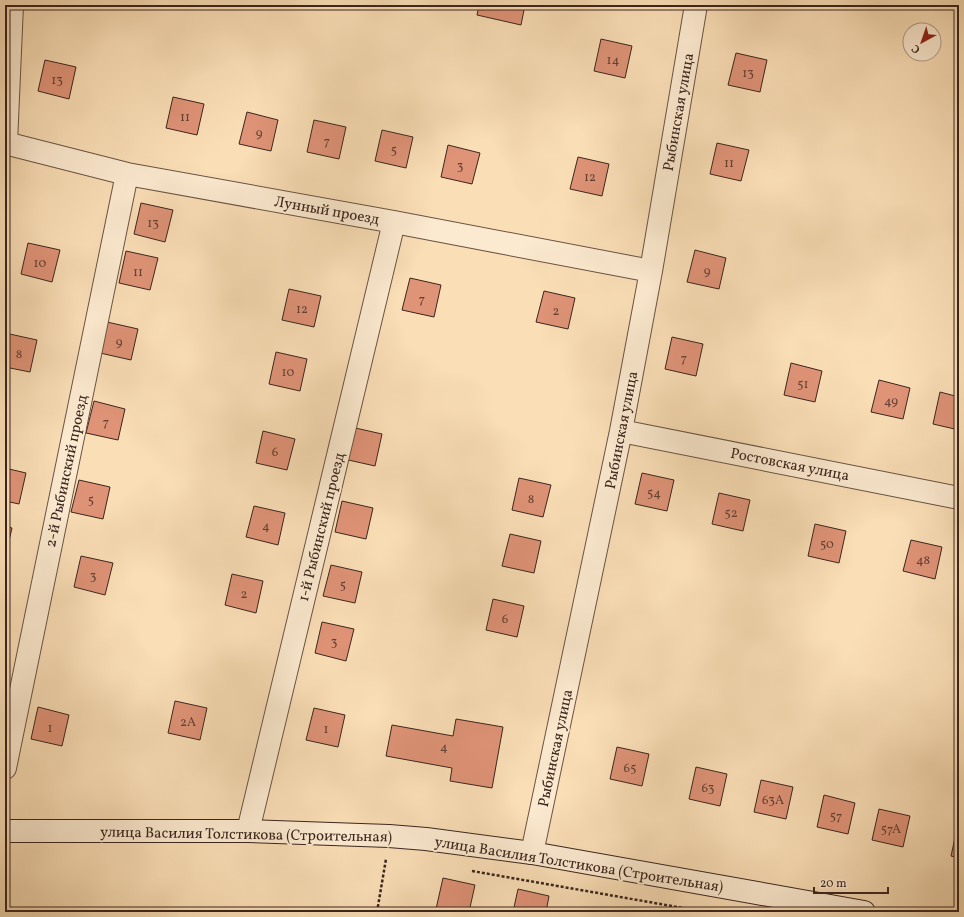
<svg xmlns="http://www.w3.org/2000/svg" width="964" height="917" viewBox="0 0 964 917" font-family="Vollkorn,serif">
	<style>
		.building { fill: #df9377; stroke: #3a251e }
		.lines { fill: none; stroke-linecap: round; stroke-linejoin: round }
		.minor-casing { stroke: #6a5344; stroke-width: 24 }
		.secondary-casing { stroke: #3a251e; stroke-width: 24 }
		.path { stroke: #3a251e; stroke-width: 2.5; stroke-dasharray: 3 2; stroke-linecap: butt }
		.minor { stroke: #fcead0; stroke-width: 22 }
		.secondary { stroke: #fcead0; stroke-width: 22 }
		.labels { text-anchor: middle; stroke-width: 4; stroke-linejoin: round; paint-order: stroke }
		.number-label { font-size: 13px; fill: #634034 }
		.street-label { font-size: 15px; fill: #3a251e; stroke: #fcead0 }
	</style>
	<rect width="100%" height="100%" fill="#fadeb6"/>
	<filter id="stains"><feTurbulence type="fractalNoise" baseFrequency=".005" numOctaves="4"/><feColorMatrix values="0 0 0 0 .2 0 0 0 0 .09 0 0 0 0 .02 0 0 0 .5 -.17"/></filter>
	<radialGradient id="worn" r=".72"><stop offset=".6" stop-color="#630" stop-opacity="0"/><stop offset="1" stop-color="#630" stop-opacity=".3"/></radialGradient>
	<!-- building -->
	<path class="building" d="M479,5H525L521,25L477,15Z
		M601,39L632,46L625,78L594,71Z
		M736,53L767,60L760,92L728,85Z
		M45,60L76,67L69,99L38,91Z
		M173,97L204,104L197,135L166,128Z
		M247,112L278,120L271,151L239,144Z
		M314,120L346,127L339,159L307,152Z
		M382,130L413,137L406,168L375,161Z
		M717,143L749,150L741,181L710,174Z
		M448,145L480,153L472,184L441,177Z
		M578,157L609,164L602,196L570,189Z
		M141,203L173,210L165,242L134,234Z
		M28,243L60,250L52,282L21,274Z
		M695,250L726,258L719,289L687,282Z
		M126,251L158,258L150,290L119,283Z
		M410,278L441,285L434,317L402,310Z
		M289,289L321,296L314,327L282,320Z
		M544,291L575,298L568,329L536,322Z
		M107,322L138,329L131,360L100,353Z
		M5,333L37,340L30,372L5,367Z
		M672,337L703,344L696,376L665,369Z
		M276,352L307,359L300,391L269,384Z
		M791,363L822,371L815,402L784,395Z
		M879,380L910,388L903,419L871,412Z
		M940,392L959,397V430L933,424Z
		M94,401L125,409L118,440L86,433Z
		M351,427L382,434L375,466L344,459Z
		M263,431L295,439L287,470L256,463Z
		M5,468L26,473L19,504L5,501Z
		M642,473L674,480L667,511L635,504Z
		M519,478L551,485L543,517L512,510Z
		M79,480L110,487L103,519L71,512Z
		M719,493L750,500L743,531L712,524Z
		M342,501L373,508L366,539L335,532Z
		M254,506L285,513L278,545L246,537Z
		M815,524L846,531L839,563L808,556Z
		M5,526L12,528L5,558Z
		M510,534L541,541L534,573L502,566Z
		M911,540L942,547L935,579L903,571Z
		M81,556L113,563L105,595L74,587Z
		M331,565L362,572L355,603L323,596Z
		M232,574L263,581L256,613L225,605Z
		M493,599L524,606L517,637L486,630Z
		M322,622L354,629L346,661L315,653Z
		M175,701L207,708L200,740L168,733Z
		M38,707L69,715L62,746L31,739Z
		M314,708L345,715L338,747L306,740Z
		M456,719L503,727L492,788L450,781L452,768L386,756L392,725L453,736Z
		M617,747L649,754L642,786L610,779Z
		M696,767L727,774L720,806L689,799Z
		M761,780L793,787L786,819L754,812Z
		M824,795L855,803L848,834L817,827Z
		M879,809L910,816L903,847L872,840Z
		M958,824L959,825V858L951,856Z
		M443,878L475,885L469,912H448L436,909Z
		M518,889L549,896L546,912H513Z
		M588,909L601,912H587Z"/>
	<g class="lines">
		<!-- minor casing -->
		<g class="minor-casing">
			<path id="minor" d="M5,143L127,174L394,222L651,271
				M6,143L12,5
				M621,431L959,498
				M5,768L127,174
				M248,831L394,222
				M532,853L621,431L651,271L696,5"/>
		</g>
		<!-- secondary casing -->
		<g class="secondary-casing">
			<path id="secondary" d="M5,831H248L389,836L426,839L532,853L864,912"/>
		</g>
		<!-- path -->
		<path class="path" d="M472,871L706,912
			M377,912L386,859"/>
		<!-- minor -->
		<use href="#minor" class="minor"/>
		<!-- secondary -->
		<use href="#secondary" class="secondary"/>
	</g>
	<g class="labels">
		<!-- number labels -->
		<g class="number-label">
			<text x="613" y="64">14</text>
			<text x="748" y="77">13</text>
			<text x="57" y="84">13</text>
			<text x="185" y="121">11</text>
			<text x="259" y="137">9</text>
			<text x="327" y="145">7</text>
			<text x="394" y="154">5</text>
			<text x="729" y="167">11</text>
			<text x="460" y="170">3</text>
			<text x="590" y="181">12</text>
			<text x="153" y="227">13</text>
			<text x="40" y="267">10</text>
			<text x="707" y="275">9</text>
			<text x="138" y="276">11</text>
			<text x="422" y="303">7</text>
			<text x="302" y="313">12</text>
			<text x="556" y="315">2</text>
			<text x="119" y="346">9</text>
			<text x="19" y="358">8</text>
			<text x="684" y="362">7</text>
			<text x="288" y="376">10</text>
			<text x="803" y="388">51</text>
			<text x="891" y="405">49</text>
			<text x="106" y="426">7</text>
			<text x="275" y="456">6</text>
			<text x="654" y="497">54</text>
			<text x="531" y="503">8</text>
			<text x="91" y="504">5</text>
			<text x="731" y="517">52</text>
			<text x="266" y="530">4</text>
			<text x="827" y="548">50</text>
			<text x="923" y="564">48</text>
			<text x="93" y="580">3</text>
			<text x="343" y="589">5</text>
			<text x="244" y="598">2</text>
			<text x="505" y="623">6</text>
			<text x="334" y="646">3</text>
			<text x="188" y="726">2А</text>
			<text x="50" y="732">1</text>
			<text x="326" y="733">1</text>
			<text x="444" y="751">4</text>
			<text x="630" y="772">65</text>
			<text x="708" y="792">63</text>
			<text x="773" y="804">63А</text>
			<text x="836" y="820">57</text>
			<text x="891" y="833">57А</text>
		</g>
		<!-- street labels -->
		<g class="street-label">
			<text transform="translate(678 112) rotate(-80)" y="5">Рыбинская улица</text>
			<text transform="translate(327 210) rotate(10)" y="5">Лунный проезд</text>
			<text transform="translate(621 430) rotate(-79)" y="5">Рыбинская улица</text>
			<text transform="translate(790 464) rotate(11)" y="5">Ростовская улица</text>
			<text transform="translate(66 471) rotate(-78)" y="5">2-й Рыбинский проезд</text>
			<text transform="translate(321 527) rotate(-76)" y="5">1-й Рыбинский проезд</text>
			<text transform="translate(555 748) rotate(-78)" y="5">Рыбинская улица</text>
			<text transform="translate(246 834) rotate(1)" y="5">улица Василия Толстикова (Строительная)</text>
			<text transform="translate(579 864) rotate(9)" y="5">улица Василия Толстикова (Строительная)</text>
		</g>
	</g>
	<!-- margin -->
	<rect width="964" height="917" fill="none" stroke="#fadeb6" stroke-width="20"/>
	<rect x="6" y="6" width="952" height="905" fill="none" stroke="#3a251e" stroke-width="2"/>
	<rect x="10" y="10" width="944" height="897" fill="none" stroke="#3a251e"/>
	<!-- north arrow -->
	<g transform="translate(922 42) rotate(220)"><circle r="19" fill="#fcead0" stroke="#ae9b89"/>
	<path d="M0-3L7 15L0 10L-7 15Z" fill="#8f2418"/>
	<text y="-6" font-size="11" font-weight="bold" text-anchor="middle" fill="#3a251e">С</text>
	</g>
	<!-- scale -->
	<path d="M814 887v6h74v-6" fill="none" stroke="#3a251e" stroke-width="2"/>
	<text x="820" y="887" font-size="12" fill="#3a251e" stroke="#fcead0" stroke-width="3" paint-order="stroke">20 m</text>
	<rect width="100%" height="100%" filter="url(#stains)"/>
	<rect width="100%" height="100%" fill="url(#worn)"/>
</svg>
